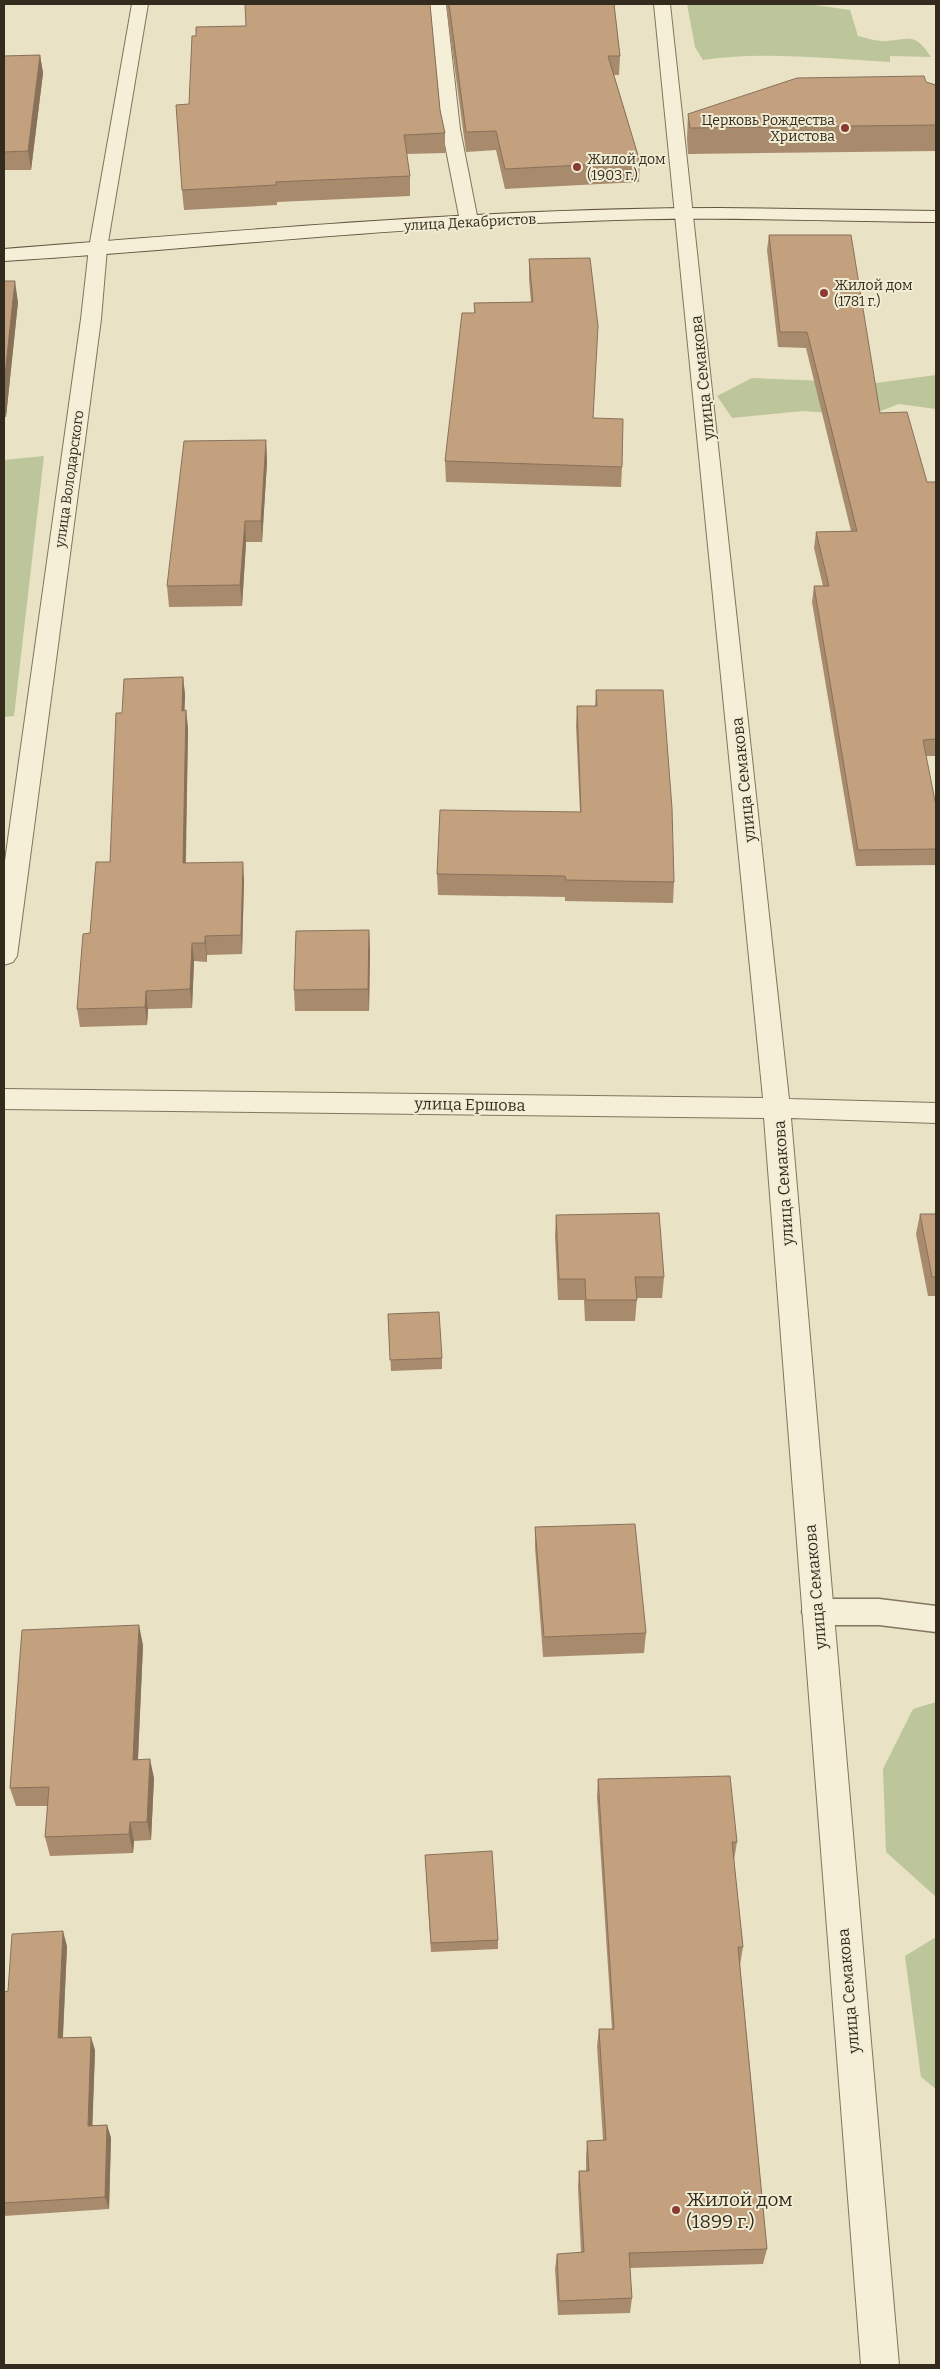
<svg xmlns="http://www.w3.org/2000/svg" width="940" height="2369" viewBox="0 0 940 2369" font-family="Bitter,serif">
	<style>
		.green { fill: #bdc69a }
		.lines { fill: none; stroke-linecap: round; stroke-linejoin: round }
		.lane-casing { stroke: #82745d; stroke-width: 3 }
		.street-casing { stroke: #82745d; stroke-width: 2 }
		.secondary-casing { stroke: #645540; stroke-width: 2 }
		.lane { fill: #f5efd7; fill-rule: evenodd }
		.street { fill: #f5efd7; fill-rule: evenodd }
		.secondary { fill: #f5efd7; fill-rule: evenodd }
		.wall { fill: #a88a6d }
		.shaded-wall { fill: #887159 }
		.building { fill: #c3a17f; stroke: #887159 }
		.poi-dot { fill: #8b3a33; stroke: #f1ecd4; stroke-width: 2 }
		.labels { text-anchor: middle; stroke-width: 4; stroke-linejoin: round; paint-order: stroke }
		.far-poi-label { font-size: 14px; fill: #342b1f; stroke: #f1ecd4; text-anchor: start }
		.far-street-label { font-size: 14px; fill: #342b1f; stroke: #f1ecd4 }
		.street-label { font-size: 16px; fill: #342b1f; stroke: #f1ecd4 }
		.near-poi-label { font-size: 19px; fill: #342b1f; stroke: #f1ecd4; text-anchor: start }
	</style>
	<rect width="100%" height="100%" fill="#e9e2c5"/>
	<!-- green -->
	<path class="green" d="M687,4H808L850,10L858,36C867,38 878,42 887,41C911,39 915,33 931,57L890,56V62C828,59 765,51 703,60L695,47Z
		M936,375V409L899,404L867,416L803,411L732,418L717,396L752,378L876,383Z
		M44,456L14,716L4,717V460Z
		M936,1702V1897L886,1852L883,1769L913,1709Z
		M936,1937V2089L921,2077L905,1956Z"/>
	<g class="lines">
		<!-- lane casing -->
		<g class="lane-casing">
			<path id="lane" d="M817,1599H879L936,1606V1632L879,1625H817L806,1621L802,1612L806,1603Z"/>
		</g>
		<!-- street casing -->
		<g class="street-casing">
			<path id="street" d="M132,4H148L107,248L101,319L17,956L13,962L4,965V868L81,319L89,248Z
				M430,4H446L460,129L478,221L476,225H462L460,221L442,129Z
				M654,4H670L789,1099L936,1103V1123L791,1118L899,2365H861L764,1118L4,1109V1089L763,1098Z"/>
		</g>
		<!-- secondary casing -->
		<g class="secondary-casing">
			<path id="secondary" d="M719,208L936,211V222C820,221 705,216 589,221C393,227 199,249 4,261V249C242,231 480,208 719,208Z"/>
		</g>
		<!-- lane -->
		<use href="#lane" class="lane"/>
		<!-- street -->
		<use href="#street" class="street"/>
		<!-- secondary -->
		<use href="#secondary" class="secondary"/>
	</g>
	<!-- wall -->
	<path class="wall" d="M446,4H614L620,56L619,75H614L640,162L639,182L505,189L496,150L466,152Z
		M40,55L43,73L31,170H4V56Z
		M926,82L936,85V151L688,154L687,139L688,114Z
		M189,104L440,110L445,133V153L406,154L410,176V196L277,202V205L184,210L182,190Z
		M769,235L880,413L927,482H936V756H926L936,806V865L856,866L812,602L814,586H823L814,548L816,532L851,531L806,348L778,347L767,250Z
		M529,259L594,418L622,467L621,487L446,482L445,461L474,313V303L531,302L529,279Z
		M4,281L18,302L6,417H4Z
		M266,440L267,462L262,542H246L242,606L169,607L167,586Z
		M183,677L185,695L184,711L186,710L188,729L186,863L244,880L242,954L207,955V962L194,961L192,1008L148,1009L147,1025L80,1027L77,1009L90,933L110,862L122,713Z
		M596,690L674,882L673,903L565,901V897L438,895L437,874L580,812L576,726L577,706H595Z
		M369,930L370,951L369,1011H295L294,990Z
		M920,1214H936V1296H928L916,1234Z
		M556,1215L664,1277L662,1298H637L635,1321H585L584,1300H558L555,1236Z
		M388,1314L442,1358V1369L391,1371Z
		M535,1527L646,1633L644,1653L543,1657L535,1547Z
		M143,1645L138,1760L154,1778L151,1840L134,1841L133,1853L50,1856L45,1837L48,1806H16L10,1788Z
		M598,1779L737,1842L734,1860L743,1947L740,1965L767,2249L763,2264L630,2268L632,2298L630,2313L558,2315L555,2269L557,2254L581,2253L578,2187L579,2171H586V2157L587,2141L603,2140L597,2046L599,2029H612L597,1797Z
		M425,1855L498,1940V1949L431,1952Z
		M67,1946L63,2038L95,2050L92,2125H107L111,2138L109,2209L4,2216V1992L8,1991Z"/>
	<!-- shaded-wall -->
	<path class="shaded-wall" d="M40,55L43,73L31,170L28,151Z
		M15,281L18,302L6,417L4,404V384Z
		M266,440L267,462L262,542L261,521Z
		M245,521L246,542L242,606L240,585Z
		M183,677L185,695L184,729L182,711Z
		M186,710L188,729L185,882L183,863Z
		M243,862L244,880L242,954L241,935Z
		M369,930L370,951L369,1011L368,989Z
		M205,936L207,955V962L205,943Z
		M192,943L194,961L192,1008L190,989Z
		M146,991L148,1009L147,1025L145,1007Z
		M139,1625L143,1645L137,1779L133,1760Z
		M150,1759L154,1778L151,1840L147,1822Z
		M130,1822L134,1841L133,1853L129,1834Z
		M63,1931L67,1946L62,2052L58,2038Z
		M91,2037L95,2050L92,2139L88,2126Z
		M107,2125L111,2138L109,2209L105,2197Z"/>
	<!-- building -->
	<path class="building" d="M245,4H430L440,110L445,133L404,135L410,176L276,182V185L182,190L176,105L189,104L192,36H196V27L246,26Z
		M449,4H614L620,56H608L640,162L505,169L496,131L466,132Z
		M40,55L28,151L4,152V56Z
		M924,76L926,82L936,85V125L690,128L688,114L797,78Z
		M769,235H851L880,413L907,412L927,482H936V739L923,740L936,806V849L858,850L814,586H829L816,532L857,531L807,332H780Z
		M590,258L598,326L593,418L623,419L622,467L445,461L462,313H475L474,303L533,302L529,259Z
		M4,281H15L4,384Z
		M266,440L261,521H245L240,585L167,586L184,441Z
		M183,677L182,711L186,710L183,863L243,862L241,935L205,936V943H192L190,989L146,991L145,1007L77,1009L83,934L90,933L96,862H110L116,713H122L124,679Z
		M596,690H663L672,808L674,882L566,880L565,876L437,874L440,810L581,812L577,706H597Z
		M369,930L368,989L294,990L296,931Z
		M659,1213L664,1277H635L637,1300H586L585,1279H559L556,1215Z
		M920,1214H936V1277H932Z
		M439,1312L442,1358L390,1360L388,1314Z
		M635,1524L646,1633L544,1637L535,1527Z
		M139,1625L133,1760L150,1759L147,1822H130L129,1834L45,1837L49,1787L10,1788L22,1630Z
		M730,1776L737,1842H732L743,1947H738L767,2249L629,2253L632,2298L559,2301L557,2254L584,2252L579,2171H589L587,2141L606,2140L599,2029H614L598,1779Z
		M492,1851L498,1940L431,1943L425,1855Z
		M63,1931L58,2038L91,2037L88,2126L107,2125L105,2197L4,2203V1992L8,1991L12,1934Z"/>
	<!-- markers -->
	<g class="poi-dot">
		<circle cx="845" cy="128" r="5"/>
		<circle cx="577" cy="167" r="5"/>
		<circle cx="824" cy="293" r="5"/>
		<circle cx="676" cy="2210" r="5"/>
	</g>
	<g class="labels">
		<!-- far-poi labels -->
		<g class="far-poi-label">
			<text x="835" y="125" text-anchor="end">Церковь Рождества<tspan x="835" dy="16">Христова</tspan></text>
			<text x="587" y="164">Жилой дом<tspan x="587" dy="16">(1903 г.)</tspan></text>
			<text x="834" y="290">Жилой дом<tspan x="834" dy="16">(1781 г.)</tspan></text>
		</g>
		<!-- far-street labels -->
		<g class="far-street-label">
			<text transform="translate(470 222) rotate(-3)" y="5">улица Декабристов</text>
			<text transform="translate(69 479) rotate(-82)" y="5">улица Володарского</text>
		</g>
		<!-- street labels -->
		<g class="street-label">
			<text transform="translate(702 378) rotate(-96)" y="6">улица Семакова</text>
			<text transform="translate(743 780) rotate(-96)" y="6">улица Семакова</text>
			<text transform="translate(470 1104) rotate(1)" y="6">улица Ершова</text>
			<text transform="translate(783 1183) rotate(-94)" y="6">улица Семакова</text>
			<text transform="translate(815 1587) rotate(-95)" y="6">улица Семакова</text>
			<text transform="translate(848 1991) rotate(-95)" y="6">улица Семакова</text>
		</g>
		<!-- near-poi labels -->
		<g class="near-poi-label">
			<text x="686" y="2206">Жилой дом<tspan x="686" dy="22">(1899 г.)</tspan></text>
		</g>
	</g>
	<!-- border -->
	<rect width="940" height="2369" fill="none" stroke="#342b1f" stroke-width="10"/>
</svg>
